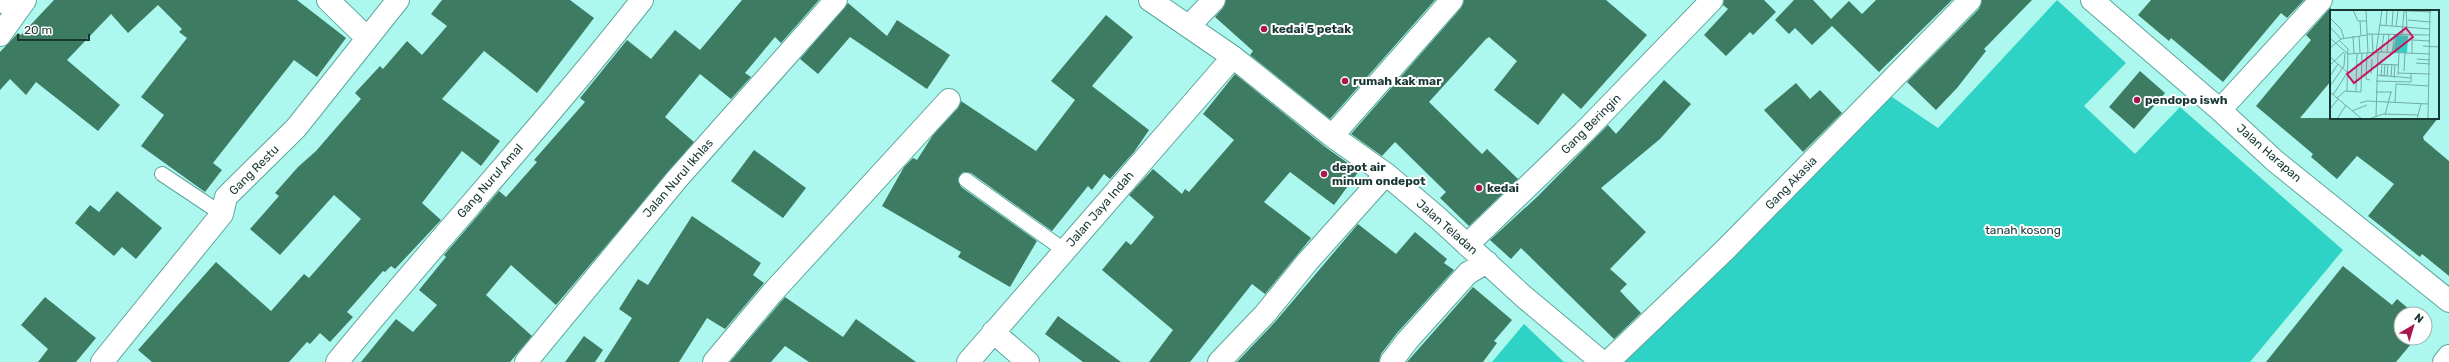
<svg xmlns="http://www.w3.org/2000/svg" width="2449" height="362" viewBox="0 0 2449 362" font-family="Rubik,sans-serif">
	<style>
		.forest { fill: #2ed3c5 }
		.building { fill: #3e7b63 }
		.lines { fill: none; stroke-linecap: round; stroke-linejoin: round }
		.service-casing { stroke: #5da69d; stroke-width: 16 }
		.minor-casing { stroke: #5da69d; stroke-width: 24 }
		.service { stroke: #fff; stroke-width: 14 }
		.minor { stroke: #fff; stroke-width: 22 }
		.poi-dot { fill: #a9164e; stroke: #fff; stroke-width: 1.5 }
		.labels { text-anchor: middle; stroke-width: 4; stroke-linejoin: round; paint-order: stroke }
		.poi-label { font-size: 12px; font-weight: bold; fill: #193834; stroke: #fff; text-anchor: start }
		.street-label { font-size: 12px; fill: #193834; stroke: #fff }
		.park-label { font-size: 12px; fill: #183835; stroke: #fff }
		.inset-road { fill: none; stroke: #72aba4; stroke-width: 1 }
		.view { fill: #c2185b; fill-opacity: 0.15; stroke: #c2185b; stroke-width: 2 }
		.inset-edge { fill: none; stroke: #193834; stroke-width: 2 }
	</style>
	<rect width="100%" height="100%" fill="#adf8ee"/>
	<!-- forest -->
	<path class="forest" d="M2057,0L2126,63L2084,106L2135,154L2180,107L2343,250L2250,362H1622L1886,93L1938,128Z
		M1524,324L1564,362H1492Z"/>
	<!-- building -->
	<path class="building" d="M54,0H297L346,38L317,77L294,60L213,163L222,170L205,192L141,146L164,115L141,97L187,38L179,32L182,29L158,5L128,33L111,14L67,60L120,105L98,131L36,82L26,95L10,79L0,90V52L18,33L21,35Z
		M442,0H570L594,18L537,93L484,51L442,99L500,141L481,166L462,151L422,203L441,220L395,269L391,266L385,272L383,271L347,312L353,317L330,342L320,333L310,344L307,342L289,362H152L138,350L216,262L271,311L304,274L309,278L361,219L334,195L280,255L250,229L279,196L275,193L298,167L316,151L361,99L355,93L380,66L383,69L407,41L422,55L447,26L431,14Z
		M742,0H819L781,43L775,37L745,73L751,77L731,99L700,74L665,117L694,142L556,305L511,265L486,295L532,336L510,362H361L396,319L413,332L437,305L419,290L446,257L444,255L499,191L506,197L537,162L534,160L585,102L580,98L627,40L651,59L675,30L700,50Z
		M1226,0H1435L1330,119L1250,55L1253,51L1215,17L1223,8Z
		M1464,0H1606L1647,35L1581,109L1563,93L1538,125L1494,90L1517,61L1489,37L1486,39L1429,102L1482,154L1487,149L1518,179L1469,226L1440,198L1446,192L1395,142L1382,156L1351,134L1461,8Z
		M1724,0H1764L1776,12L1753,35L1750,32L1726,56L1704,35L1728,9L1723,5Z
		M1794,0H1813L1831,19L1849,1L1862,14L1876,0H1952L1879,72L1832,26L1812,45L1795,28L1789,34L1775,20Z
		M1982,0H2032L1984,49L1986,51L1957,88L1936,110L1907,82L1979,9Z
		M2151,0H2304L2287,18L2281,13L2223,82L2171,38L2169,41L2138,15Z
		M848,3L887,36L897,20L950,55L927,89L850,37L818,74L800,59Z
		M2331,7V81L2300,118H2438L2423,137L2424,140L2449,161V276L2422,254L2420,257L2368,216L2394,184L2357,156L2337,179L2311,157L2313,154L2256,106L2311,40L2306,35Z
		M1106,15L1133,37L1092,86L1149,130L1134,152L1110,179L1104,174L1092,190L1088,186L1052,231L971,173L963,172L958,179L961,187L1037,241L1010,287L958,257L961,252L882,206L904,167L913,158L917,160L933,135L958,108L961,101L1036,151L1075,100L1051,81Z
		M2140,71L2165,93L2134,129L2109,107Z
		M1235,74L1324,146L1359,171L1334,205L1290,172L1264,202L1311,238L1265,294L1252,284L1190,362H1149L1173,330L1102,270L1126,241L1131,245L1154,217L1129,195L1153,169L1182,194L1185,189L1189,192L1234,140L1203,114Z
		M1664,80L1691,104L1660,139L1601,188L1646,232L1610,269L1627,284L1620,291L1641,313L1614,339L1521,248L1511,259L1490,240L1537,197L1608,125L1616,134Z
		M1796,83L1810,99L1820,90L1842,113L1803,152L1764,110Z
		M754,150L806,188L783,218L731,181Z
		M117,191L162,228L136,259L122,247L114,256L75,223L90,205L99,212Z
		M692,216L761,263L753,275L764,283L725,329L707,318L679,362H604L632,318L619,309L638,279L648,285Z
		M1358,224L1396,254L1415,232L1447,259L1444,263L1454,270L1397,333L1381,354L1379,362H1237L1275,322Z
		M2343,266L2392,305L2397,299L2415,314H2401V338H2416L2396,362H2266Z
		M1473,287L1512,320L1494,341L1497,343L1483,362H1407Z
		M45,297L96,338L76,362H38L48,349L21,325Z
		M785,297L843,337L856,319L916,362H809L785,346L771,362H730Z
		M1058,316L1121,362H1083L1045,334Z
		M584,336L603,350L595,362H565Z"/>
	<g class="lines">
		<!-- service casing -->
		<g class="service-casing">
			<path id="service" d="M162,174L222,214
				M966,180L1064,250"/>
		</g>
		<!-- minor casing -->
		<g class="minor-casing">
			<path id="minor" d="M328,0L367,38
				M1150,0L1233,57L1332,136L1386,174L1438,218L1523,296L1602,362
				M2092,0L2220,110L2275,161L2449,301
				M0,2L4,0
				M1189,26L1214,0
				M0,35L25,0
				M2220,110L2321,0
				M1332,136L1452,0
				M1467,245L1584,132L1712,0
				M993,332L1028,362
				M102,362L222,214L226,197L296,128L398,0
				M337,362C437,240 545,124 642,0
				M526,362L677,179L836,0
				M714,362L772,293L949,100
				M968,362L1233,57
				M1219,362L1265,314L1308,261L1386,174
				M1391,362L1407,341L1468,273L1487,262
				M1608,362L1726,249L1970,0
				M2444,362L2449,356"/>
		</g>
		<!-- service -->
		<use href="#service" class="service"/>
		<!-- minor -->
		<use href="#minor" class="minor"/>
	</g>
	<!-- markers -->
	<g class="poi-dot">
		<circle cx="1264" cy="29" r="4"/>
		<circle cx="1345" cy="81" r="4"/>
		<circle cx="2137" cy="100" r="4"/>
		<circle cx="1324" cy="174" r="4"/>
		<circle cx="1479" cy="188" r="4"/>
	</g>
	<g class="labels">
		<!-- poi labels -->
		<g class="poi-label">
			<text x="1272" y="33">kedai 5 petak</text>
			<text x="1353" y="85">rumah kak mar</text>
			<text x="2145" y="104">pendopo iswh</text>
			<text x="1332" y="171">depot air<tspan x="1332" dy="14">minum ondepot</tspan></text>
			<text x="1487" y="192">kedai</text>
		</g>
		<!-- street labels -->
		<g class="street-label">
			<text transform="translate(1591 124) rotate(-45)" y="4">Gang Beringin</text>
			<text transform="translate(2269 153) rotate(41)" y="4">Jalan Harapan</text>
			<text transform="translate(254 170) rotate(-45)" y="4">Gang Restu</text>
			<text transform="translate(678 178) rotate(-49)" y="4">Jalan Nurul Ikhlas</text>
			<text transform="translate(490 181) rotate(-49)" y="4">Gang Nurul Amal</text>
			<text transform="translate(1791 183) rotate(-46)" y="4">Gang Akasia</text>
			<text transform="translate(1100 209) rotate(-49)" y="4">Jalan Jaya Indah</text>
			<text transform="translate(1447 227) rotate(41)" y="4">Jalan Teladan</text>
		</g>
		<!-- park labels -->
		<g class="park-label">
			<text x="2023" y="234">tanah kosong</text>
		</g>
	</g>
	<!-- overview -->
	<g transform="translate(2330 10)">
		<rect width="109" height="109" fill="#adf8ee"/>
		<path d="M66,25L78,26L77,43L63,42Z" fill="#2ed3c5"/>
		<path class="inset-road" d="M23,0L28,11H37M36,0L38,43M59,0L101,2M76,1L77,17M0,8L11,19L14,28M78,10L100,12M30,11L31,25M49,15L100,19M56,16L57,0M62,16L63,1M66,16L68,1M0,17L11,29M37,24L100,25M42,24L43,42M72,25L74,1M23,26L24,44M29,26L30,43M0,28L18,44L53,42L100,44M9,30L18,39L17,81M82,30L100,31M93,36L109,37M0,38L11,29L37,25M46,42L52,0M51,42L54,24M57,42L59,24M37,43L36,69L40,70M62,43L65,24M82,43V29M0,47L17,62M87,49L100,50M86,53L100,54M47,54L69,55M0,55L14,42M74,61L75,43M68,63L100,64M41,64L42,49M47,65L81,68M68,65L69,43M0,66L8,54M51,67L52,54M54,67L55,54M57,67L58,54M61,67L62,54M64,68L65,55M46,71L81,72V64M0,76L14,56L15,43M26,81L27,44M0,82L32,109M46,82H62M3,85L17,63M7,88L15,81L31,82L32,43M65,92L66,74L99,76M30,93L37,91L98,94M0,99L8,89M22,101L37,95M55,105L61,82M46,106L48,42M7,109L16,95M39,109L53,104L88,105M87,109L91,94M98,109L100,0"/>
		<path class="view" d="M76,18L83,27L24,73L17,64Z"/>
		<rect width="109" height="109" class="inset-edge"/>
	</g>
	<!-- north arrow -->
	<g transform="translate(2413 326) rotate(38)"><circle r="19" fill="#ffffff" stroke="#a3afae"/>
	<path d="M0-3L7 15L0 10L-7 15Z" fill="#a9164e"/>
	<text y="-6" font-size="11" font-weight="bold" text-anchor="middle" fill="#193834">N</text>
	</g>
	<!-- scale -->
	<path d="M18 34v6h71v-6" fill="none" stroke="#193834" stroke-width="2"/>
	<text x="24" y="34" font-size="12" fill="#193834" stroke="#ffffff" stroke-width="3" paint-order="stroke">20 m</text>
</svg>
